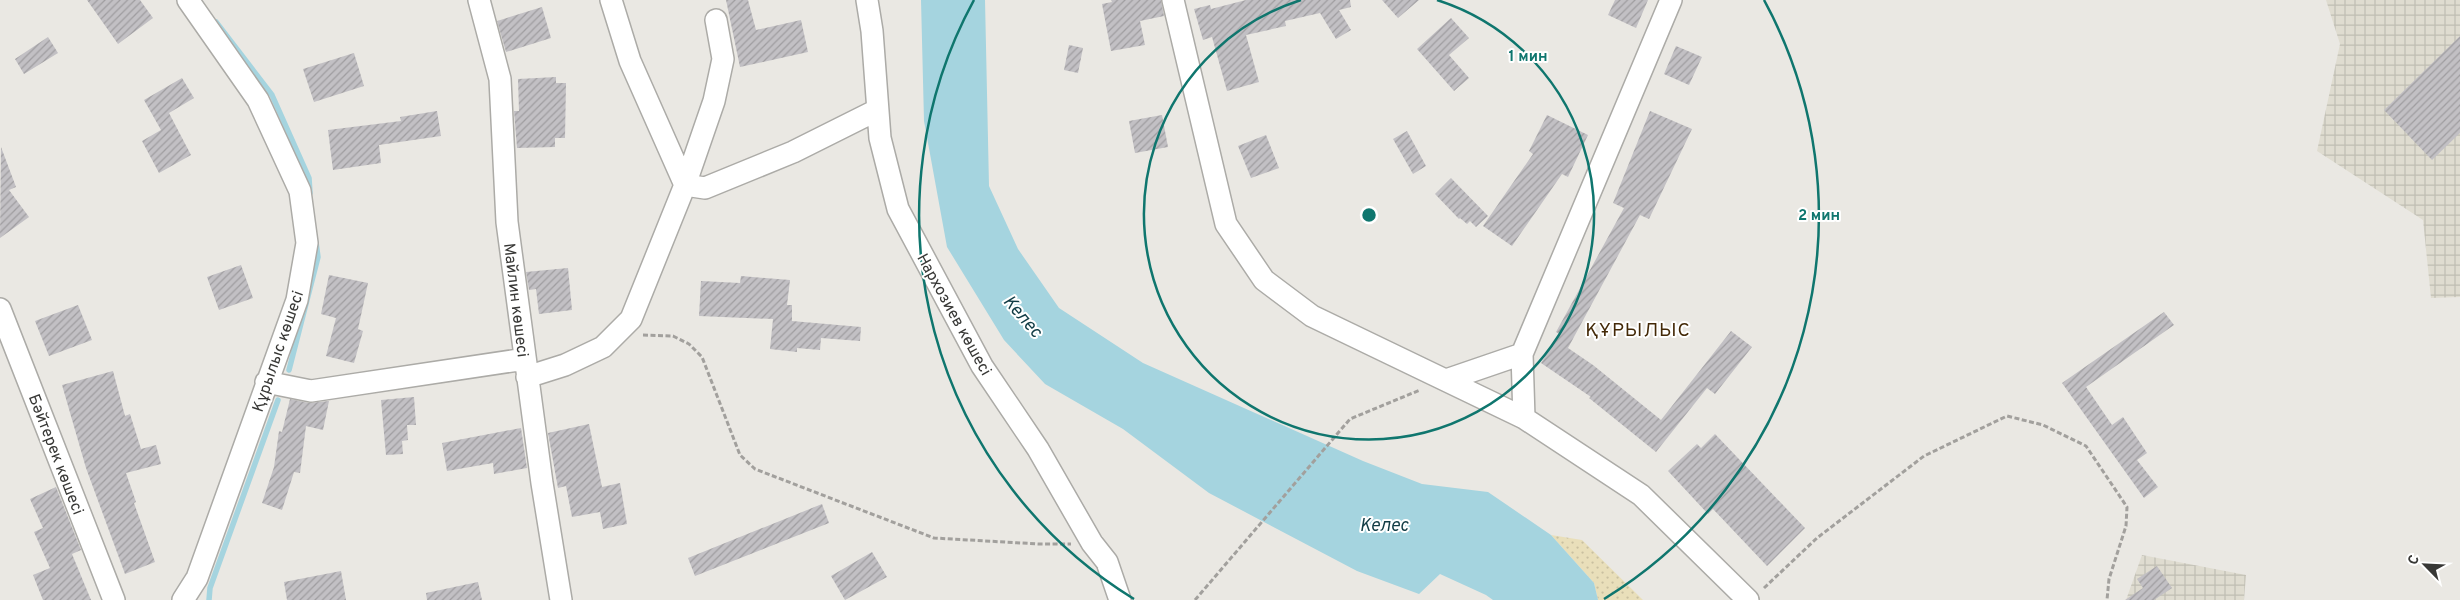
<svg xmlns="http://www.w3.org/2000/svg" width="2460" height="600" viewBox="0 0 2460 600" font-family="Overpass,sans-serif">
	<style>
		.industrial { fill: url(#industrial-grid) }
		.sand { fill: url(#sand-dots) }
		.water { fill: #a5d4df }
		.lines { fill: none; stroke-linecap: round; stroke-linejoin: round }
		.stream { stroke: #a5d4df; stroke-width: 5.5 }
		.building { fill: url(#building-hatch) }
		.street-casing { stroke: #acaba7; stroke-width: 24 }
		.path { stroke: #a2a09d; stroke-width: 3; stroke-dasharray: 5 2.5; stroke-linecap: butt }
		.street { stroke: #fff; stroke-width: 21 }
		.ring { fill: none; stroke: #0f766e; stroke-width: 2.5 }
		.labels { text-anchor: middle; stroke-width: 4; stroke-linejoin: round; paint-order: stroke }
		.street-label { font-size: 16px; fill: #383836; stroke: #fff }
		.water-label { font-size: 18px; font-style: italic; fill: #113c45; stroke: #fff }
		.quarter-label { font-size: 19px; letter-spacing: 1px; fill: #432907; stroke: #fff }
		.centre { fill: #0f766e; stroke: #fff; stroke-width: 2.5 }
		.ring-label { font-size: 15px; text-anchor: middle; font-weight: bold; fill: #0f766e; stroke: #fff; stroke-width: 4; stroke-linejoin: round; paint-order: stroke }
	</style>
	<defs>
		<pattern id="industrial-grid" width="8" height="8" patternUnits="userSpaceOnUse" patternTransform="scale(1.25)"><rect width="8" height="8" fill="#dfdcd0"/><path d="M0 4h8M4 0v8" fill="none" stroke="#c0beb3"/></pattern>
		<pattern id="sand-dots" width="8" height="8" patternUnits="userSpaceOnUse" patternTransform="scale(1.25)"><rect width="8" height="8" fill="#e9dfba"/><path d="M2 2h.1M6 6h.1" fill="none" stroke="#c9c0a0" stroke-width="1.8" stroke-linecap="round"/></pattern>
		<pattern id="building-hatch" width="6" height="6" patternUnits="userSpaceOnUse" patternTransform="scale(1.25)"><rect width="6" height="6" fill="#c2c0c4"/><path d="M-1 1l2-2M0 6l6-6M5 7l2-2" fill="none" stroke="#9f9da0"/></pattern>
	</defs>
	<rect width="100%" height="100%" fill="#eae8e3"/>
	<!-- industrial -->
	<path class="industrial" d="M2326,0H2460V297L2431,298L2423,220L2317,151L2340,44Z
		M2142,555L2246,575L2244,600H2126Z"/>
	<!-- sand -->
	<path class="sand" d="M1551,535L1582,540L1643,600H1598L1594,583Z"/>
	<!-- water -->
	<path class="water" d="M921,0H985L989,186L1018,249L1059,308L1143,363L1363,461L1422,484L1488,492L1551,535L1594,583L1598,600H1493L1486,595L1440,574L1419,594L1357,571L1209,493L1123,429L1045,384L1004,340L947,247L924,121Z"/>
	<g class="lines">
		<!-- stream -->
		<path class="stream" d="M216,22L272,95L309,178L310,193
			M289,370L318,257L316,242
			M209,600L210,588L278,400"/>
	</g>
	<!-- building -->
	<path class="building" d="M87,0H140L153,18L118,44Z
		M726,0H748L756,30L801,20L808,52L740,67Z
		M1111,0H1161L1164,16L1140,21L1145,45L1111,51L1102,4L1112,2Z
		M1246,0H1350L1351,7L1339,10L1351,30L1336,39L1320,13L1285,21L1286,26L1246,35L1259,82L1227,91L1212,37L1203,40L1194,9L1210,5L1211,9Z
		M1382,0H1419L1398,18Z
		M1615,0H1648L1636,28L1608,15Z
		M542,7L551,38L506,52L497,21Z
		M1451,18L1469,38L1449,55L1469,78L1454,91L1417,49Z
		M2460,36V133L2432,160L2384,110Z
		M48,37L58,53L24,74L15,59Z
		M1069,45L1083,48L1078,73L1064,70Z
		M1676,46L1702,57L1689,85L1664,74Z
		M354,53L364,86L314,102L303,69Z
		M556,77V83H566L565,138H555V147L517,148L514,111H519L518,79Z
		M182,78L194,98L169,113L191,155L159,173L142,141L161,130L144,100Z
		M437,111L441,136L379,145L381,163L333,170L328,130L401,121L400,117Z
		M1650,111L1692,129L1649,219L1640,215L1568,348L1593,365L1661,420L1731,331L1752,347L1715,394L1707,388L1656,452L1589,398L1591,397L1541,363L1560,334L1556,332L1624,208L1613,203Z
		M1162,115L1168,147L1135,153L1129,121Z
		M1547,115L1588,135L1568,177L1562,174L1512,246L1483,226L1533,154L1529,151Z
		M1407,131L1426,166L1413,174L1393,139Z
		M1266,135L1279,168L1251,178L1238,146Z
		M1,147L16,187L9,190L29,217L0,238Z
		M1451,178L1488,216L1476,227L1470,221L1467,224L1460,218L1459,219L1435,194Z
		M241,265L253,298L219,310L207,277Z
		M568,268L572,310L539,314L536,289L529,290L526,272Z
		M329,275L368,283L358,329L363,331L354,363L326,356L336,318L321,314Z
		M741,276L790,280L787,305H792V321L861,327L860,341L821,338L820,350L797,348V352L770,349L773,319L699,316L701,281L740,283Z
		M78,305L92,340L49,356L35,321Z
		M2164,312L2174,325L2086,387L2112,425L2123,417L2147,453L2137,460L2158,487L2144,498L2062,383Z
		M113,371L125,416L130,414L141,449L156,445L161,464L126,473L136,502L134,503L155,562L125,574L86,468L62,385Z
		M414,397L416,425H407L408,440L402,441L403,454L386,455L381,400Z
		M290,399L309,403L329,401L323,430L306,426L300,473L294,472L282,510L262,503L274,467L279,431L282,432Z
		M589,424L602,487L620,483L627,524L603,529L600,512L572,517L566,486L558,488L548,433Z
		M521,428L527,468L494,474L493,463L447,471L442,443Z
		M1715,434L1805,528L1767,566L1713,509L1708,514L1668,471L1697,444L1701,448Z
		M56,487L81,550L72,554L91,600H43L33,575L50,568L34,532L43,528L30,499Z
		M822,504L829,523L695,576L688,558Z
		M872,552L887,577L845,600L831,576Z
		M2157,566L2172,588L2154,600H2125L2143,588L2137,579Z
		M341,571L346,600H287L284,582Z
		M478,582L482,600H427L426,593Z"/>
	<g class="lines">
		<!-- street casing -->
		<g class="street-casing">
			<path id="street" d="M479,0L500,79L507,222L542,483L561,600
				M611,0L630,61L685,185L705,188L793,152L877,110
				M867,0L872,31L880,138L898,209L982,366L1038,449L1092,543L1107,562L1120,600
				M1173,0L1226,224L1264,280L1312,316L1524,418L1641,495L1748,600
				M0,309L114,600
				M527,377L565,365L603,347L631,319L685,185L714,101L723,59L716,20
				M1446,380L1522,354
				M266,382L311,391L525,359
				M1524,418L1522,354L1671,0
				M183,600L197,578L297,300L307,243L300,191L258,100L188,0"/>
		</g>
		<!-- path -->
		<path class="path" d="M643,335L673,336L689,344L702,357L740,455L755,469L934,538L1039,544H1071
			M1764,588L1817,538L1924,456L2007,416L2043,425L2086,446L2127,507L2126,526L2109,579L2107,600
			M1195,600L1350,419L1420,390"/>
		<!-- street -->
		<use href="#street" class="street"/>
	</g>
	<!-- distance rings -->
	<g class="ring">
		<path d="M1437 0A225 225 0 1 1 1301 0"/>
		<path d="M1134 599A450 450 0 0 1 974 0M1764 0A450 450 0 0 1 1604 599"/>
	</g>
	<g class="labels">
		<!-- street labels -->
		<g class="street-label">
			<text transform="translate(517 300) rotate(83)" y="6">Майлин көшесі</text>
			<text transform="translate(955 314) rotate(61)" y="6">Нархозиев көшесі</text>
			<text transform="translate(277 351) rotate(-71)" y="6">Құрылыс көшесі</text>
			<text transform="translate(57 454) rotate(69)" y="6">Бәйтерек көшесі</text>
		</g>
		<!-- water labels -->
		<g class="water-label">
			<text transform="translate(1023 316) rotate(49)" y="6">Келес</text>
			<text x="1384" y="531">Келес</text>
		</g>
		<!-- quarter labels -->
		<g class="quarter-label">
			<text x="1638" y="336">ҚҰРЫЛЫС</text>
		</g>
	</g>
	<circle cx="1369" cy="215" r="8" class="centre"/>
	<g class="ring-label">
		<text x="1528" y="61">1 мин</text>
		<text x="1819" y="220">2 мин</text>
	</g>
	<!-- north arrow -->
	<g transform="translate(2425 565) rotate(294)" stroke="#ffffff" stroke-width="4" paint-order="stroke">
	<path d="M0-4L9 19L0 12L-9 19Z" fill="#383836"/>
	<text y="-8" font-size="14" font-weight="bold" text-anchor="middle" fill="#383836">С</text>
	</g>
</svg>
